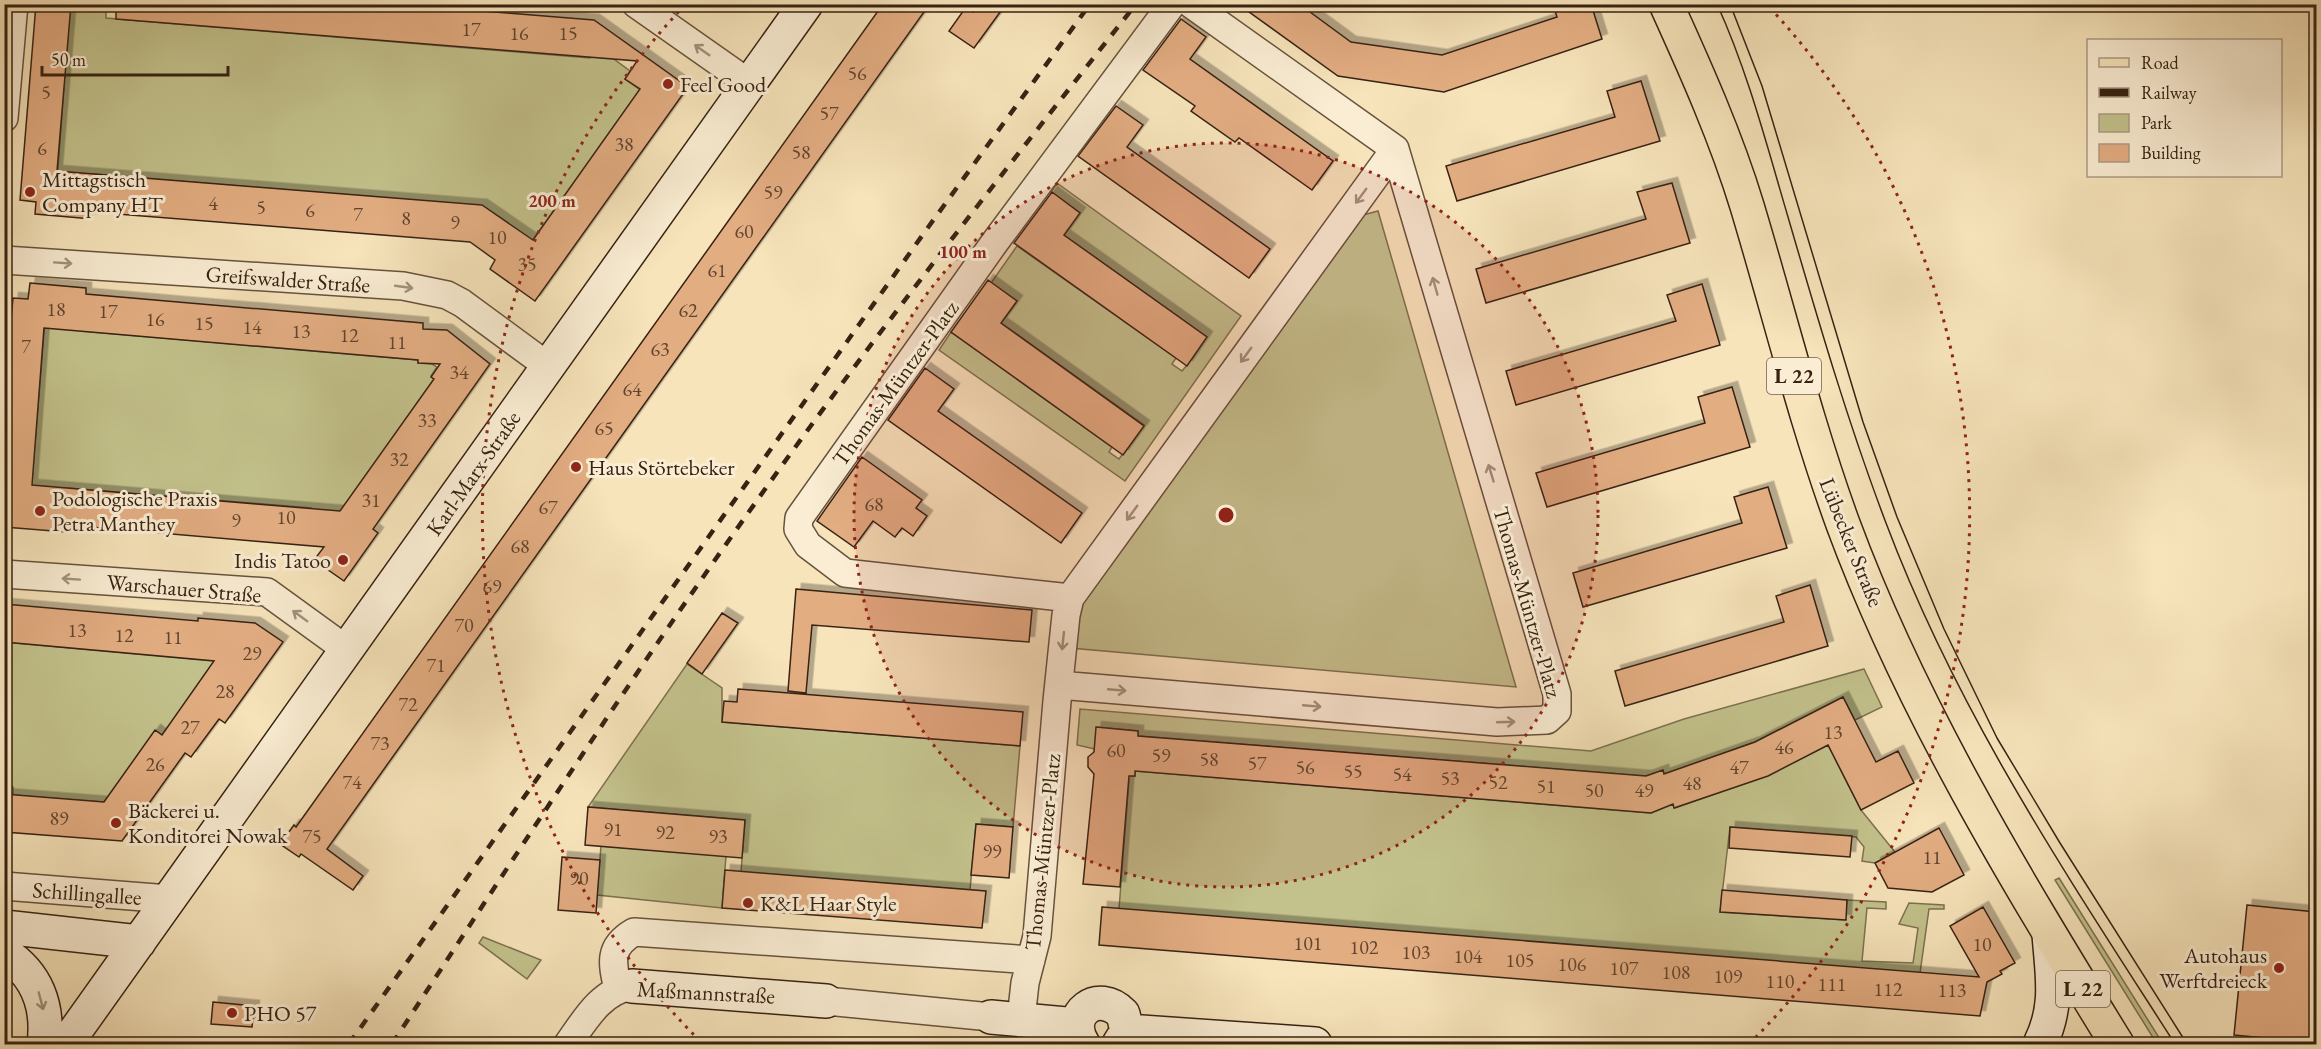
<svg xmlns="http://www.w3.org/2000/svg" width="2321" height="1049" viewBox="0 0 2321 1049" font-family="'EB Garamond',serif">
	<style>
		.green { fill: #c3c28c; stroke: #7d7250; stroke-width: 1.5 }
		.building { fill: #e3ad82; stroke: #372213; stroke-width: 1.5; fill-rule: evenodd; filter: url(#shadow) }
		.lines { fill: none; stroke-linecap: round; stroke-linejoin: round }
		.street-casing { stroke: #67523d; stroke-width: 30 }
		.secondary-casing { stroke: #372213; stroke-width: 36 }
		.primary-casing { stroke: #372213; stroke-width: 36 }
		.street { stroke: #faedd3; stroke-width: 27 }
		.secondary { stroke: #faedd3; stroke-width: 33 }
		.primary { stroke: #f7e4bb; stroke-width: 33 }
		.tram { stroke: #372213; stroke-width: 1.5 }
		.rail { stroke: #372213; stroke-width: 4.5; stroke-dasharray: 10 10; stroke-linecap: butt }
		.oneway { stroke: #a2927d }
		.ring { fill: none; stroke: #8f2418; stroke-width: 3; stroke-dasharray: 3 6 }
		.poi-dot { fill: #8f2418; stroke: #faedd3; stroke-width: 2 }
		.labels { text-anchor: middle; stroke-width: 6; stroke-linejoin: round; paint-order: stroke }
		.number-label { font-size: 20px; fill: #62452f }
		.shield { fill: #faedd3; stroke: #725f4d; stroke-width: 1.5 }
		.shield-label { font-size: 21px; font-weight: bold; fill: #372213 }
		.poi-label { font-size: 22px; fill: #372213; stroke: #faedd3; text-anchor: start }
		.street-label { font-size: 22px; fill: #372213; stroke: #faedd3 }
		.centre { fill: #8f2418; stroke: #faedd3; stroke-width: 3 }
		.ring-label { font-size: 18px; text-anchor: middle; font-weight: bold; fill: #8f2418; stroke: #faedd3; stroke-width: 6; stroke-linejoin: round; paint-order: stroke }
	</style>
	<defs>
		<filter id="shadow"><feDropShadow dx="5.5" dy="-5.5" stdDeviation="0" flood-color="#0004"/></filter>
	</defs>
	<rect width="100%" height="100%" fill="#f7e4bb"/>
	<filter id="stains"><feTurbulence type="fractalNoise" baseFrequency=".00333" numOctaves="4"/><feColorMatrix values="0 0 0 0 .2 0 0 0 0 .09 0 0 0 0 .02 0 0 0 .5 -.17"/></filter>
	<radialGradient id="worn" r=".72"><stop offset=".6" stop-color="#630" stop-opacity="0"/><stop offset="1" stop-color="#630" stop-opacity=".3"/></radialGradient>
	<!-- green -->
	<path class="green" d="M70,6L106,9V18L541,54L590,58L596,46L630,71L625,79L640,90L522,255L287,190L93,174L57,181Z
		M1057,183L1241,316L1125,481L939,350L951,332L1112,447L1109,452L1119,459L1144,425L1001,323L1017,301L991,283L1017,246L1176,358L1172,364L1182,371L1187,365L1064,235L1080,213L1051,192Z
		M1378,211L1516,687L1070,648L1073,610L1352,218Z
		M45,320L81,331L418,360V363L432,364L437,367L431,376L434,379L342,509L347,513L310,525L311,508L68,488L67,498L31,494Z
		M4,642L196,659L232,644L162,735L156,731L104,802L13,795V787L5,786Z
		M687,664L722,688V722L1020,746L1013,827L976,824L970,890L741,872L745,820L588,807Z
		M1864,669L1882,707L1855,720L1843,697L1755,742L1664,774L1663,770L1646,776L1138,736V731L1097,727L1095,749L1077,745L1080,709L1591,751L1684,719Z
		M1828,745L1861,810L1895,852L1875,863L1862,861L1864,847L1856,837L1730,827L1720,912L1845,920L1847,900L1886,902V909L1867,908L1862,961L1913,963L1918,928L1899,924L1909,903L1944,905V909H1929L1920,973L1119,909L1129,780L1121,775L1135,776V771L1651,813L1673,804L1675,808L1769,775Z
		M601,846L726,856L722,908L597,895Z
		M2059,878L2163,1044H2157L2055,880Z
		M483,937L541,960L527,979L479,943Z"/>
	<!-- building -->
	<path class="building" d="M36,4H71L57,171L482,205L533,240L640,89L625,79L637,61L116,19V4H396L594,20L688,87L535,301L490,269L495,260L470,242L92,212V219L35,214L36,202L20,200Z
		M883,4H913L924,12L327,849L363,876L353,890L301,854L299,857L280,844L294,825L296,827Z
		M979,4H1006L974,48L949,31L966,7L973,12Z
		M1238,4H1299L1351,42L1442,55L1557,17L1553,4H1591L1602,39L1444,92L1338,76Z
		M1181,19L1206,37L1190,59L1333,161L1312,190L1239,138L1235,142L1191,111L1195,106L1143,70Z
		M1641,81L1660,141L1457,201L1446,166L1615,117L1607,91Z
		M1116,106L1143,125L1127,147L1270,249L1249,278L1078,156Z
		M1672,183L1690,243L1486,303L1476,269L1646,219L1637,192Z
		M1052,192L1080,213L1064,235L1207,337L1187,366L1014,243Z
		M988,280L1017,301L1001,323L1144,426L1123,455L951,332Z
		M30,283L86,288V294L423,323V329L447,330L490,364L373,529L378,533L344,581L314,560L324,547L67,525L66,532L4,527V394L13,298L28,299ZM44,328L418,360V363L440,364L431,377L434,379L340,511L32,485Z
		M1702,284L1720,345L1516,405L1506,371L1676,321L1667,295Z
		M925,368L954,389L938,411L1082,513L1061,543L888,420Z
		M1732,387L1750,447L1547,507L1536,473L1705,423L1698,397Z
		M862,457L922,500L916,508L927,516L913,536L902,528L895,537L873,521L854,547L817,521Z
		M1768,487L1787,548L1583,607L1573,573L1742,523L1734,497Z
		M1810,585L1828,646L1625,706L1615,671L1784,622L1776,596Z
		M796,589L1032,610L1029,642L812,625L806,693L788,691Z
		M4,604L198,621V618L255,623L283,642L225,723L219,719L191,757L185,753L122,841L4,832V794L104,802L155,730L162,735L214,661L4,642Z
		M722,613L738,623L702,674L687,663Z
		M738,689L1023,712L1020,746L722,722L724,701L737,702Z
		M1843,697L1876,762L1898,751L1914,783L1861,810L1828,745L1768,776L1674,808L1673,804L1651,813L1135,771V776H1129L1120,887L1083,884L1094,774L1088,767V757L1094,752L1096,727L1138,731V736L1646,776L1663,770L1664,774L1755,742Z
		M588,807L745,820L742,858L585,845Z
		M976,824L1013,827L1009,878L971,875Z
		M1730,827L1852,836L1850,857L1729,848Z
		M1939,828L1964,875L1932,892L1888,888L1875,863Z
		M562,857L600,860L596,913L558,910Z
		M725,870L986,891L982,928L722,908Z
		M1722,890L1847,900L1846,920L1720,912Z
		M2247,905L2316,912V1043L2234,1035Z
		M1102,907L1979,977L1950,926L1983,907L2015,963L2000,971L2002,974L1987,982L1980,1016L1099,945Z
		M213,1002L254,1006L252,1027L211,1024Z"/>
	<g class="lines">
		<!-- street casing -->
		<g class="street-casing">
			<path id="street" d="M636,4L750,84
				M4,118L14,4
				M4,260L403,286L447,295L462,303L549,367
				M4,574L267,592L347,650
				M1070,598L845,573L808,545L798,529L799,518L995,242L1172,4
				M1059,685L1497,722L1547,720L1557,711V694L1395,149L1191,4
				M4,886L169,899
				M618,989C612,963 608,947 634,932L1031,960
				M826,1001L991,1017
				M1021,1019L1025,983L1037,936L1057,701L1066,615L1070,598L1395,149
				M568,1044C585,1020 601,991 632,986"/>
		</g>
		<!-- secondary casing -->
		<g class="secondary-casing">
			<path id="secondary" d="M4,927L139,942
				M4,953C37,974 49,1006 44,1044
				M632,986L826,1001
				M991,1017L1077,1025
				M1127,1031L1315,1044
				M66,1044L806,4
				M1083,1044C1064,1014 1098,988 1123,1014L1127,1031L1119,1044
				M2040,1044C2059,1006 2052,975 2049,934"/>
		</g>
		<!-- primary casing -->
		<g class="primary-casing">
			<path id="primary" d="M1666,4C1696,70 1726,137 1747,206C1779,312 1805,420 1843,524C1911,708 2015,878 2117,1044"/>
		</g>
		<!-- street -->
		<use href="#street" class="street"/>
		<!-- secondary -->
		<use href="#secondary" class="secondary"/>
		<!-- primary -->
		<use href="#primary" class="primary"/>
		<!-- tram -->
		<path class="tram" d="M1717,4C1748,72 1767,146 1788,217C1818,320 1848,423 1886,523C1958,714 2066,874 2175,1044
			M1730,4L1762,86L1863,422L1897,517L1944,629L1997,738L2060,843L2187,1044"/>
		<!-- rail -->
		<path class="rail" d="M349,1044L924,233L1090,4
			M392,1044C508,867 623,689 746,516C870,340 1003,173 1136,4"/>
	</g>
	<!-- one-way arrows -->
	<defs><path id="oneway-shaft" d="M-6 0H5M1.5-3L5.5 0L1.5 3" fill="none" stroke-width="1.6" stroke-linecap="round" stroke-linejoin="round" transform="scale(1.5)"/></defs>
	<g class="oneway">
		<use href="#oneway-shaft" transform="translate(702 50) rotate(-145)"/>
		<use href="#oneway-shaft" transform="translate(1361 196) rotate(126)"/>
		<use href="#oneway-shaft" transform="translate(63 263) rotate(4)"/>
		<use href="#oneway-shaft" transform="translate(1435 286) rotate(-106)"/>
		<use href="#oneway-shaft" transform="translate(404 287) rotate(8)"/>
		<use href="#oneway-shaft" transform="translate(1246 355) rotate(126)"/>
		<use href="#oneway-shaft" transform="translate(1491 473) rotate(-107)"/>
		<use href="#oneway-shaft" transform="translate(1132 513) rotate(126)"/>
		<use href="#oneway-shaft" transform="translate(71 579) rotate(-176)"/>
		<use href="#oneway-shaft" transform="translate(300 616) rotate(-144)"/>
		<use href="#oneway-shaft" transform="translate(1063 641) rotate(96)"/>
		<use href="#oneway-shaft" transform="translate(1117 690) rotate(5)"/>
		<use href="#oneway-shaft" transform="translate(1312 706) rotate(5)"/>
		<use href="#oneway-shaft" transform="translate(1506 722) rotate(-2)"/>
		<use href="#oneway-shaft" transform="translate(41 1001) rotate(75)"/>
	</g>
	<!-- distance rings -->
	<circle cx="1226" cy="515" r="372" fill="#8f2418" fill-opacity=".12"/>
	<g class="ring">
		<circle cx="1226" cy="515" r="372"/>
		<path d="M700 1041A744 744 0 0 1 682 8M1770 8A744 744 0 0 1 1752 1041"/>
	</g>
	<!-- markers -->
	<g class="poi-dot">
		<circle cx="668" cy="84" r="6"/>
		<circle cx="30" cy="192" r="6"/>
		<circle cx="576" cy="467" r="6"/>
		<circle cx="40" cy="511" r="6"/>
		<circle cx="343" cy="560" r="6"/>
		<circle cx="116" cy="823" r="6"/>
		<circle cx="748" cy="903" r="6"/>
		<circle cx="2279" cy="968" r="6"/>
		<circle cx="232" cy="1013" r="6"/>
	</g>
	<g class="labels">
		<!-- number labels -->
		<g class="number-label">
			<text x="471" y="36">17</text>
			<text x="519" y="40">16</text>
			<text x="568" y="40">15</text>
			<text x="857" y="80">56</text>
			<text x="46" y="99">5</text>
			<text x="829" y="120">57</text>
			<text x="624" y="151">38</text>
			<text x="42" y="155">6</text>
			<text x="801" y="159">58</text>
			<text x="773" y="199">59</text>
			<text x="213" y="210">4</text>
			<text x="261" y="214">5</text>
			<text x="310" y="217">6</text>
			<text x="358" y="221">7</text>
			<text x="406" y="225">8</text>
			<text x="455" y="229">9</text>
			<text x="744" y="238">60</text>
			<text x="497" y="244">10</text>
			<text x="527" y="271">35</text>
			<text x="717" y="277">61</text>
			<text x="56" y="316">18</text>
			<text x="688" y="317">62</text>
			<text x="108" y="318">17</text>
			<text x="155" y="326">16</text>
			<text x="204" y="330">15</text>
			<text x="252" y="334">14</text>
			<text x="301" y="338">13</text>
			<text x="349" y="342">12</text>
			<text x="397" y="349">11</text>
			<text x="26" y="353">7</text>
			<text x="660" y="356">63</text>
			<text x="459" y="379">34</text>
			<text x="632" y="396">64</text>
			<text x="427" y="427">33</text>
			<text x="604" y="435">65</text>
			<text x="399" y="466">32</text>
			<text x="371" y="507">31</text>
			<text x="874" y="511">68</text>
			<text x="548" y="514">67</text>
			<text x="286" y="524">10</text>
			<text x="236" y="527">9</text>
			<text x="520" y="553">68</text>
			<text x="492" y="593">69</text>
			<text x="464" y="632">70</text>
			<text x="77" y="637">13</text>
			<text x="124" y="642">12</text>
			<text x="173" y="644">11</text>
			<text x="252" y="660">29</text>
			<text x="436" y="672">71</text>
			<text x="225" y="698">28</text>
			<text x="408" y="711">72</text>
			<text x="190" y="734">27</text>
			<text x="1833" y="739">13</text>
			<text x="380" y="750">73</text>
			<text x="1784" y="754">46</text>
			<text x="1116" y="757">60</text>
			<text x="1161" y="762">59</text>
			<text x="1209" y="766">58</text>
			<text x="1257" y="770">57</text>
			<text x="155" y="771">26</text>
			<text x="1305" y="774">56</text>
			<text x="1739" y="774">47</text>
			<text x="1353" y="778">55</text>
			<text x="1402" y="781">54</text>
			<text x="1450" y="785">53</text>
			<text x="352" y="789">74</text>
			<text x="1498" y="789">52</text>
			<text x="1692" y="790">48</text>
			<text x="1546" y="793">51</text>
			<text x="1594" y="797">50</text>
			<text x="1644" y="797">49</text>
			<text x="59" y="825">89</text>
			<text x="613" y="836">91</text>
			<text x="665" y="839">92</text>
			<text x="312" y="843">75</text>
			<text x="718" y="843">93</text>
			<text x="992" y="858">99</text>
			<text x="1932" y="864">11</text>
			<text x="579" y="885">90</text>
			<text x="1308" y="950">101</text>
			<text x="1982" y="951">10</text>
			<text x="1364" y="954">102</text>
			<text x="1416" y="959">103</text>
			<text x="1468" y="963">104</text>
			<text x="1520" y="967">105</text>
			<text x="1572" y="971">106</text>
			<text x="1624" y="975">107</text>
			<text x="1676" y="979">108</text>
			<text x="1728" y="983">109</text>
			<text x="1780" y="988">110</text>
			<text x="1832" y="991">111</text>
			<text x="1888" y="996">112</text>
			<text x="1952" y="997">113</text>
		</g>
		<!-- shield labels -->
		<g class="shield">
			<rect x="1767" y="358" width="54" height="36" rx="4.5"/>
			<rect x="2056" y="971" width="54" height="36" rx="4.5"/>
		</g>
		<g class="shield-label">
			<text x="1794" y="383">L 22</text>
			<text x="2083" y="996">L 22</text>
		</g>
		<!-- poi labels -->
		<g class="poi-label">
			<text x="680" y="92">Feel Good</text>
			<text x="42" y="187">Mittagstisch<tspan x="42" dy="25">Company HT</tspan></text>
			<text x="588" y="475">Haus Störtebeker</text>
			<text x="52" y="506">Podologische Praxis<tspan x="52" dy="25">Petra Manthey</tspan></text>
			<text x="331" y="568" text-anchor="end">Indis Tatoo</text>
			<text x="128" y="818">Bäckerei u.<tspan x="128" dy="25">Konditorei Nowak</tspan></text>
			<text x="760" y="911">K&amp;L Haar Style</text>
			<text x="2267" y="963" text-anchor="end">Autohaus<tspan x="2267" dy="25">Werftdreieck</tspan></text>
			<text x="244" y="1021">PHO 57</text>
		</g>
		<!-- street labels -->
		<g class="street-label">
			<text transform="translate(288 279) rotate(4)" y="8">Greifswalder Straße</text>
			<text transform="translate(895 383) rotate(-54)" y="8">Thomas-Müntzer-Platz</text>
			<text transform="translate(473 473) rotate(-55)" y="8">Karl-Marx-Straße</text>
			<text transform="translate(1852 542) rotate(68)" y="8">Lübecker Straße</text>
			<text transform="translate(184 588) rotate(5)" y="8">Warschauer Straße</text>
			<text transform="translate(1528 602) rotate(74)" y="8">Thomas-Müntzer-Platz</text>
			<text transform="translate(1042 852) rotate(-84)" y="8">Thomas-Müntzer-Platz</text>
			<text transform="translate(87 893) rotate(4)" y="8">Schillingallee</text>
			<text transform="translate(706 992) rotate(3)" y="8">Maßmannstraße</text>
		</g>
	</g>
	<circle cx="1226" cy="515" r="9" class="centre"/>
	<g class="ring-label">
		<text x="552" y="207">200 m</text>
		<text x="963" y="258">100 m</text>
	</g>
	<!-- margin -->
	<rect width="2321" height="1049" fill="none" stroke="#f7e4bb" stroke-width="24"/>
	<rect x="6" y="6" width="2309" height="1037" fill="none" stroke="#372213" stroke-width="3"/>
	<rect x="12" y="12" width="2297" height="1025" fill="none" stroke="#372213" stroke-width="1.5"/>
	<!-- legend -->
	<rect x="2087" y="39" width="195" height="138" fill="#faedd3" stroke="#ac9c86" stroke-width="1.5"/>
	<rect x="2099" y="58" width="30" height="9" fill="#f7e4bb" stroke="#ac9c86" stroke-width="1.5"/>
	<text x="2141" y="69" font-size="18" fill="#372213">Road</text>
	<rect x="2099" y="88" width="30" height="9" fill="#372213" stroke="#ac9c86" stroke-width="1.5"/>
	<text x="2141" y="99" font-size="18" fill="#372213">Railway</text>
	<rect x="2099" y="114" width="30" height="18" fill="#c3c28c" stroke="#ac9c86" stroke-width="1.5"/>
	<text x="2141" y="129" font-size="18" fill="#372213">Park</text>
	<rect x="2099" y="144" width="30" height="18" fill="#e3ad82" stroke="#ac9c86" stroke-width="1.5"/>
	<text x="2141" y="159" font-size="18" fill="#372213">Building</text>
	<!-- scale -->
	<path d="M42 66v9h186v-9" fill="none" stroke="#372213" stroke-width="3"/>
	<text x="51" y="66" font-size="18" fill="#372213" stroke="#faedd3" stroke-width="4.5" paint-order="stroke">50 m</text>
	<rect width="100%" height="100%" filter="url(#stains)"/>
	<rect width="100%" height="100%" fill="url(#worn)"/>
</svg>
